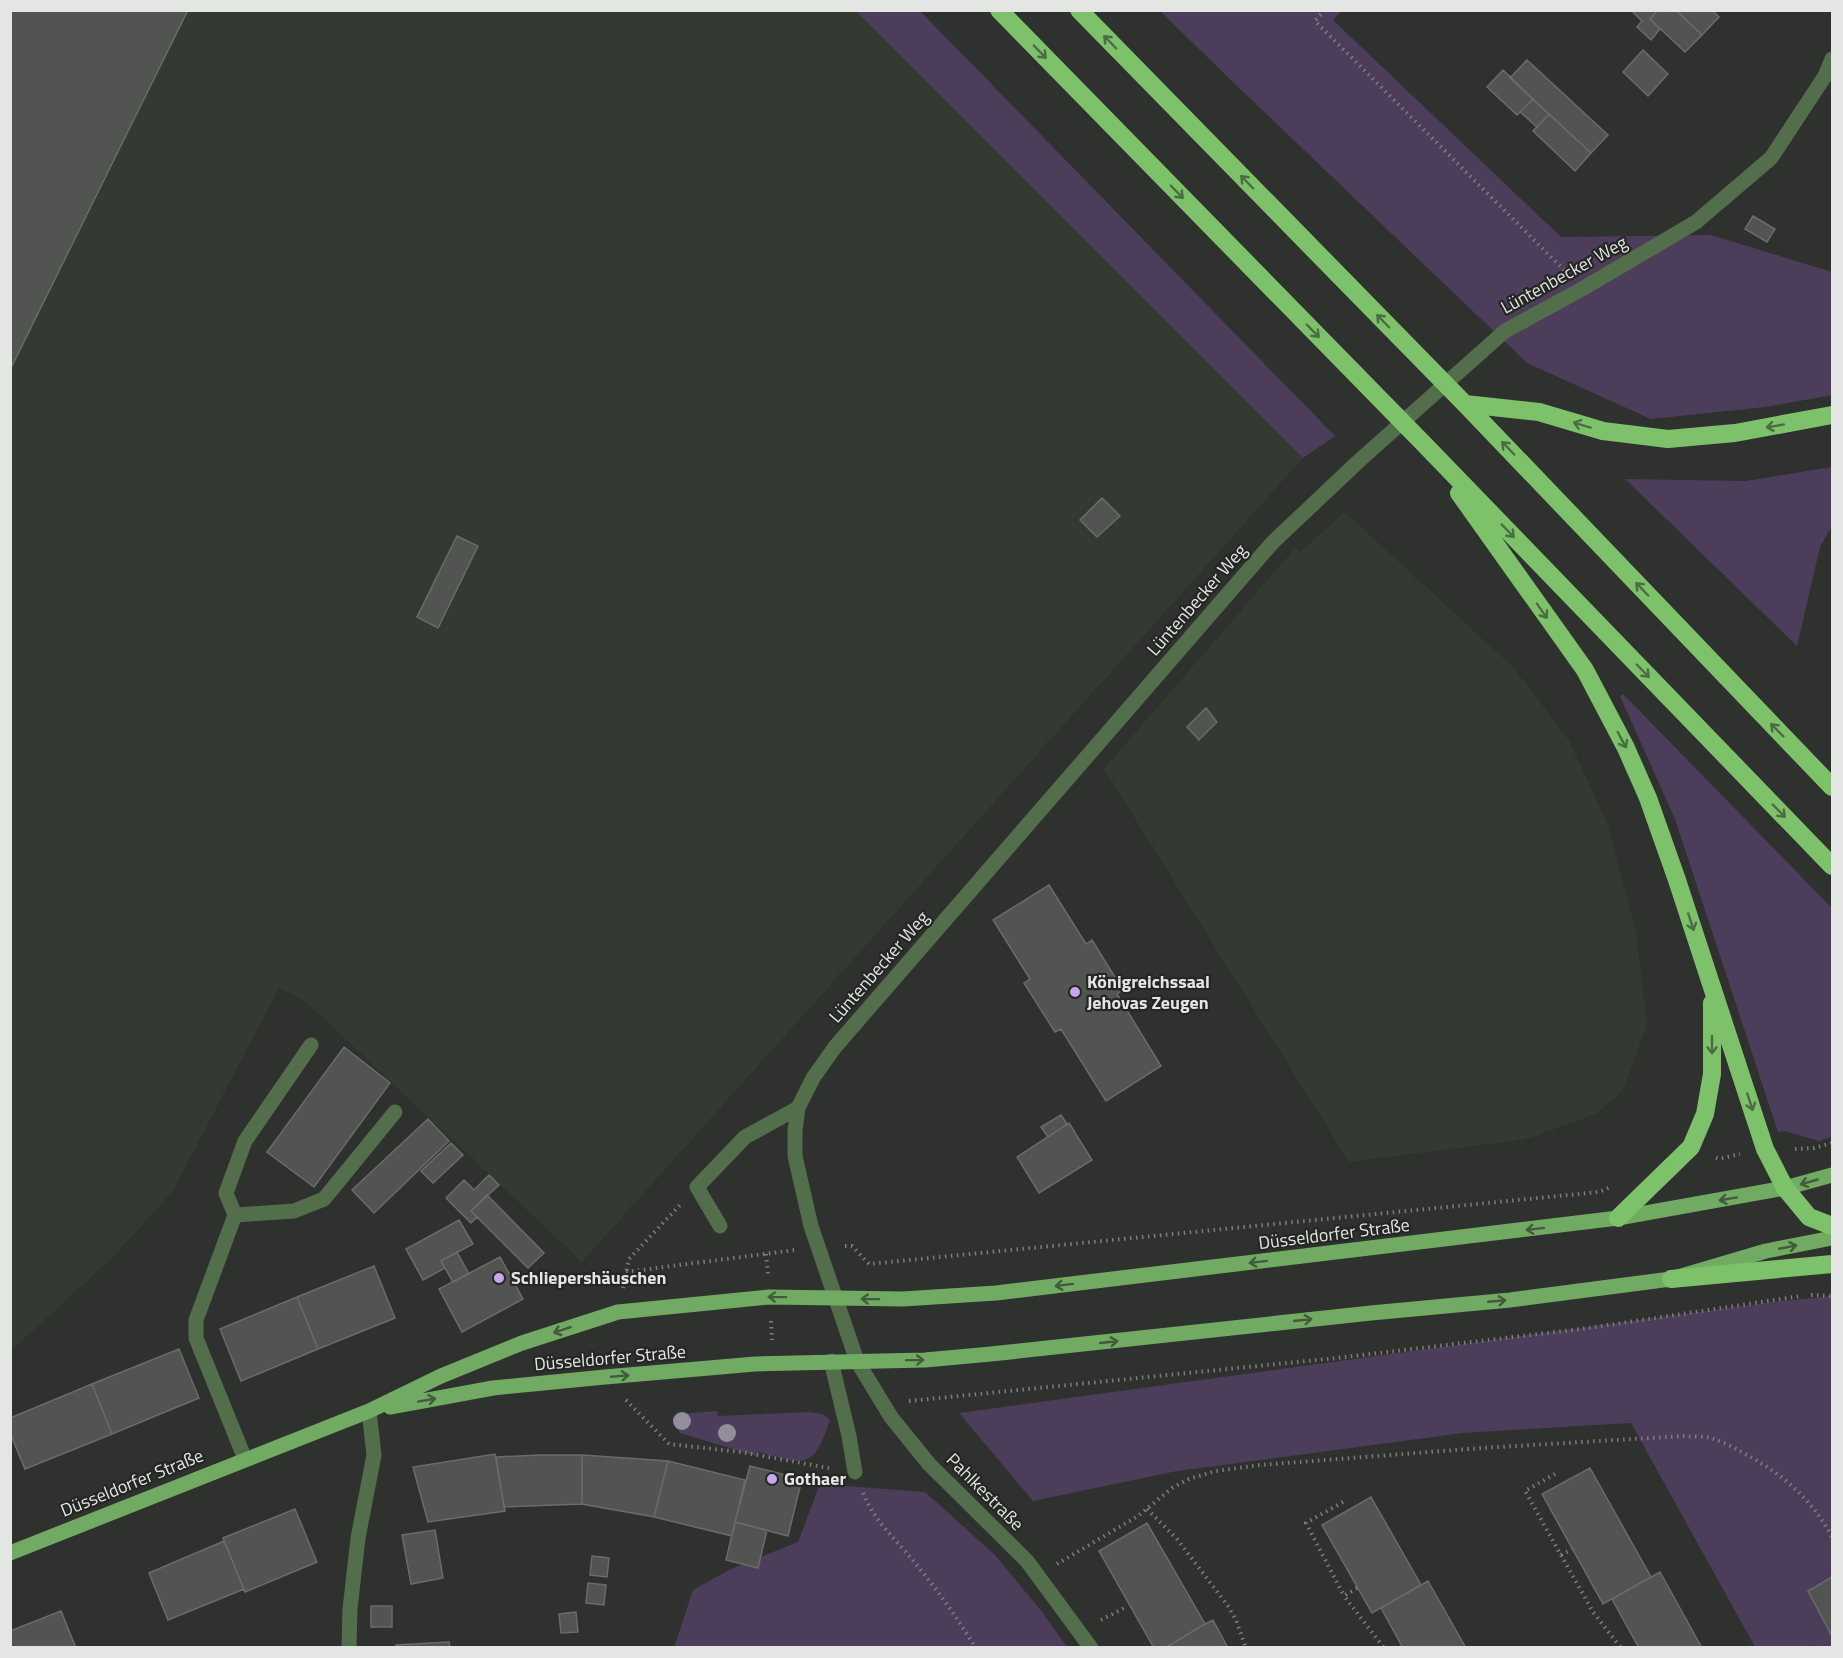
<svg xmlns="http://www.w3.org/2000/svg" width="1843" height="1658" viewBox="0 0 1843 1658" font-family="'Titillium Web',sans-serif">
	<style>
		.built { fill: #333a31 }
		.green { fill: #4c3e5b }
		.building { fill: #515450; stroke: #696c68; stroke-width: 1.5 }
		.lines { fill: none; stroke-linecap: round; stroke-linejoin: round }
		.path { stroke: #7c7e7b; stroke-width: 4; stroke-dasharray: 1.5 4.5; stroke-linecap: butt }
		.minor { stroke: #526e4b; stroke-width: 15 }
		.major { stroke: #71aa62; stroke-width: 15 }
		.highway { stroke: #7dc26a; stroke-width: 18 }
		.tree { fill: #948d9c }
		.oneway { stroke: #4c6d43 }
		.oneway2 { stroke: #435b3c }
		.poi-dot { fill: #c9a5ee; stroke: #242723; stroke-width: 2 }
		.labels { text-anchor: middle; stroke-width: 4.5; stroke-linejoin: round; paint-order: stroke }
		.street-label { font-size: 18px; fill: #e4e6e3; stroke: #242723 }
		.poi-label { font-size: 18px; font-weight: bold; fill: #e4e6e3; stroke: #242723; text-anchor: start }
	</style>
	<rect width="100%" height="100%" fill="#2e312d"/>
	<!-- built -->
	<path class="built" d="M11,11H856L1303,458L582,1262L304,1000L279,988L173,1191L113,1257L11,1351Z
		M1345,512L1514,668L1570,742L1608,825L1636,931L1647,1024L1623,1091L1596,1114L1527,1139L1349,1162L1104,769L1296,547L1299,553Z"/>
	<!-- green -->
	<path class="green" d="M856,11H920L1335,436L1303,458Z
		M1160,11H1341L1333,20L1561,237L1711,235L1832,272V395L1765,407L1651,419L1527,363L1234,83Z
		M1832,467V526L1820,547L1797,646L1625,479L1746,481Z
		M1623,694L1832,908V1137L1819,1141L1784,1131L1778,1132L1675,819L1620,696Z
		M1832,1296V1572L1830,1573L1832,1577L1808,1591L1832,1636V1647H1813L1812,1645L1807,1648L1755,1647L1631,1423L1463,1433L1177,1471L1033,1501L959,1413L1772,1302Z
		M717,1411L718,1416L809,1412L822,1414L830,1420C813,1472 803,1464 758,1452L756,1456L680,1433L674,1425L675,1418L680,1414Z
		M820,1484L925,1492L995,1555L1043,1613L1067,1647L674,1648L693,1590L729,1570L798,1542Z"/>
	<!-- building -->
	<path class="building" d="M10,10H188L10,370Z
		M1631,10H1658L1650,19L1660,29L1651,40L1637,27L1642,21Z
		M1658,10H1676L1702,35L1685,52L1650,19Z
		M1676,10H1712L1719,17L1702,35Z
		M1643,50L1668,74L1648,96L1623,72Z
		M1527,60L1608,135L1591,153L1510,78Z
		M1503,70L1533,99L1517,115L1487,87Z
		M1533,99L1549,114L1537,127L1520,112Z
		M1549,114L1591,153L1575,171L1533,131Z
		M1753,216L1775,229L1767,242L1745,229Z
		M1102,498L1120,516L1097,537L1080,520Z
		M457,536L478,546L438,628L417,617Z
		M1206,708L1217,722L1199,740L1187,727Z
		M1049,885L1086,944L1092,940L1123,990L1117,994L1161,1066L1106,1101L1061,1029L1055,1032L1024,983L1030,979L993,920Z
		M344,1047L390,1083L314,1187L267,1152Z
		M1061,1115L1067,1124L1048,1137L1041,1127Z
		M428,1119L449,1141L374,1213L352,1190Z
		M1069,1123L1092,1160L1039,1193L1017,1157Z
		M451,1143L463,1155L433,1183L421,1171Z
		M489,1175L499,1185L471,1211L477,1217L471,1223L446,1198L464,1180L474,1190Z
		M487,1195L544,1253L528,1268L471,1211Z
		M459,1220L473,1244L441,1261L445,1268L423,1280L406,1249Z
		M457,1252L469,1274L453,1282L441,1261Z
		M500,1257L523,1299L462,1332L439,1289Z
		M374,1266L395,1318L318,1349L297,1297Z
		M297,1297L318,1349L241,1381L220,1329Z
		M179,1349L199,1398L112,1434L92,1384Z
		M92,1384L112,1434L25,1469L10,1433V1418Z
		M495,1454L505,1511L428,1522L413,1467Z
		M540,1455H582V1504L504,1507L496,1457Z
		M582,1455L668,1461L654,1517L582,1504Z
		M668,1461L745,1480L732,1536L654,1517Z
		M750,1466L802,1479L788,1536L735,1522Z
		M1590,1468L1651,1577L1603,1604L1542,1494Z
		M1371,1497L1421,1585L1372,1613L1322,1525Z
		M295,1509L317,1562L245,1592L223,1538Z
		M735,1522L767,1530L758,1568L726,1560Z
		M1147,1523L1205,1624L1165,1648H1154L1099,1551Z
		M435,1530L443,1578L411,1584L402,1535Z
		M224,1541L244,1589L168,1620L149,1573Z
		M592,1556L609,1558L607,1577L590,1575Z
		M1660,1572L1702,1648H1639L1612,1599Z
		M1832,1577V1636L1808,1591Z
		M1428,1581L1466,1648H1403L1381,1608Z
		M588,1583L606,1585L604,1605L586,1603Z
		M371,1606H392V1627H371Z
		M61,1611L76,1648H10V1631Z
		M576,1612L578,1632L561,1633L559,1614Z
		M1213,1620L1228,1648H1165L1205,1624Z
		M449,1642L450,1648H396V1645Z"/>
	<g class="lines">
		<!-- path -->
		<path class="path" d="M1325,10L1315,21L1565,271
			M1795,1149L1814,1148L1832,1143
			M1716,1158L1719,1159L1740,1154
			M845,1246H852L869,1264L1599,1192L1611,1187
			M766,1254L768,1274
			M626,1272L795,1250
			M623,1288L629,1259L680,1205
			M1811,1295L1832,1296
			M771,1321L772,1340
			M626,1400L669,1444L741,1452L829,1468
			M909,1401L1337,1358L1589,1328L1801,1296
			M1555,1474L1525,1491L1593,1612L1621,1648
			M863,1493C875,1523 900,1543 919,1568C940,1593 958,1620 976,1648
			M1343,1502L1306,1523L1344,1596
			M1147,1509L1177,1539L1228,1606L1236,1620L1246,1648
			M1561,1555L1572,1549
			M1057,1564L1138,1516L1172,1488L1189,1479L1216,1471L1260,1465L1482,1448L1683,1436C1692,1437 1702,1436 1711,1438C1724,1442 1738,1450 1749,1456C1785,1476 1813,1501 1832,1537
			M1357,1588L1344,1596L1384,1648
			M1101,1620L1124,1608"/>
		<!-- minor -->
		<path class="minor" d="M235,1215L226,1193L245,1141L311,1045
			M720,1226L697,1187L745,1137L798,1108
			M831,1361L849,1436L855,1472
			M245,1459L196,1338V1320L235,1215L294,1211L324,1199L395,1112
			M349,1648L350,1609L358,1538L374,1455L369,1411
			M1091,1648L1027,1561L929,1464L891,1417L857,1361L811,1226L795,1156V1131L798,1108L813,1078L835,1047L1273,542L1361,459L1505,331L1582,289L1696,222L1771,158L1825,76L1832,59"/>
		<!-- major -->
		<path class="major" d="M390,1407L493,1388L605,1377L755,1364L925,1360L991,1354L1371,1313L1510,1300L1671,1279L1766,1251L1832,1238
			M10,1553L369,1411L441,1376L522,1343L618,1312L769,1297L903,1299L996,1293L1618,1218L1785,1188L1832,1175"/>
		<!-- highway -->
		<path class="highway" d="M999,10L1423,443L1832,866
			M1079,10L1465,404L1832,787
			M1465,404L1539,412L1603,431L1668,439L1735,433L1832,415
			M1459,493L1585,670L1626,748L1648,798L1677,880L1765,1149L1785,1188L1809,1217L1832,1226
			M1618,1218L1691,1147L1705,1114L1712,1074V1003
			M1671,1279L1832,1264"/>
	</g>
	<!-- trees -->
	<g class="tree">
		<circle cx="682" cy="1421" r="9"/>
		<circle cx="727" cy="1433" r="9"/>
	</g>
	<!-- one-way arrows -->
	<defs><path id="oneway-shaft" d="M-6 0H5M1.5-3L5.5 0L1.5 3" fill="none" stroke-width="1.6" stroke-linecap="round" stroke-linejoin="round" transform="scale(1.5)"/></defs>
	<g class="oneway">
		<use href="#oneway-shaft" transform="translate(1110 42) rotate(-134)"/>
		<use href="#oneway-shaft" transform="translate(1040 52) rotate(46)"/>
		<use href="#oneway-shaft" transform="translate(1247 182) rotate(-134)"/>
		<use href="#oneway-shaft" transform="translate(1177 192) rotate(46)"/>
		<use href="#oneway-shaft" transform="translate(1383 321) rotate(-134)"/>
		<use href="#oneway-shaft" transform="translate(1313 331) rotate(46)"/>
		<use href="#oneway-shaft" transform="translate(1582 425) rotate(-163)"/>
		<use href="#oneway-shaft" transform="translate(1775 426) rotate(170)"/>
		<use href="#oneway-shaft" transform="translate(1508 448) rotate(-134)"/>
		<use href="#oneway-shaft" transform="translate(1508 531) rotate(46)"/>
		<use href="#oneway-shaft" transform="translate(1642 589) rotate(-134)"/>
		<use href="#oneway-shaft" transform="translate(1542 611) rotate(55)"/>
		<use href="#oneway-shaft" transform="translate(1643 671) rotate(46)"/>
		<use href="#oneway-shaft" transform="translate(1777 730) rotate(-135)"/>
		<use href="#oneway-shaft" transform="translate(1622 740) rotate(62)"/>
		<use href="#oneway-shaft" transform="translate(1779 811) rotate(46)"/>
		<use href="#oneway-shaft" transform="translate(1691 922) rotate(72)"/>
		<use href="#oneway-shaft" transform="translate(1712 1045) rotate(90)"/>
		<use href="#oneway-shaft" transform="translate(1750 1102) rotate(72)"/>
	</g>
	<g class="oneway2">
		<use href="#oneway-shaft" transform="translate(1809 1182) rotate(164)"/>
		<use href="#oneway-shaft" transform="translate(1728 1199) rotate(170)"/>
		<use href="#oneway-shaft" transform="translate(1535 1229) rotate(173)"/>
		<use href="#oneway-shaft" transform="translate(1788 1247) rotate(-11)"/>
		<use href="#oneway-shaft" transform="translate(1258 1262) rotate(173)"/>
		<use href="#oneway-shaft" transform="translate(1064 1285) rotate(173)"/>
		<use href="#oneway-shaft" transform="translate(777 1297) rotate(-179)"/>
		<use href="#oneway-shaft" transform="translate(870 1299) rotate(-179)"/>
		<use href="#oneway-shaft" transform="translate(1497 1301) rotate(-5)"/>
		<use href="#oneway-shaft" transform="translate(1303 1320) rotate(-6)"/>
		<use href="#oneway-shaft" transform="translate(562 1330) rotate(161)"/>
		<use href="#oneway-shaft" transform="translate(1109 1342) rotate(-6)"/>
		<use href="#oneway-shaft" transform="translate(915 1360) rotate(-1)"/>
		<use href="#oneway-shaft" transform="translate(620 1376) rotate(-5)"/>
		<use href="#oneway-shaft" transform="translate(427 1400) rotate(-10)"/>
	</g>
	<!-- markers -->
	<g class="poi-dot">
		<circle cx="1075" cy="992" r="6"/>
		<circle cx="499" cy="1278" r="6"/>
		<circle cx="772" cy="1479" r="6"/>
	</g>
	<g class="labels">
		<!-- street labels -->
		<g class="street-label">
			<text transform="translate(1564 275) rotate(-29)" y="6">Lüntenbecker Weg</text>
			<text transform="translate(1197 600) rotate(-49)" y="6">Lüntenbecker Weg</text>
			<text transform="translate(879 967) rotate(-49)" y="6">Lüntenbecker Weg</text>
			<text transform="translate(1334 1234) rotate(-7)" y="6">Düsseldorfer Straße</text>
			<text transform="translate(610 1358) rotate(-5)" y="6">Düsseldorfer Straße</text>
			<text transform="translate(132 1483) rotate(-22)" y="6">Düsseldorfer Straße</text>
			<text transform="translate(985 1492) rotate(45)" y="6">Pahlkestraße</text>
		</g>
		<!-- poi labels -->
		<g class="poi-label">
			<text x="1087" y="988">Königreichssaal<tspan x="1087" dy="21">Jehovas Zeugen</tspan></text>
			<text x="511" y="1284">Schliepershäuschen</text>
			<text x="784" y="1485">Gothaer</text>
		</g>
	</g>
	<!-- border -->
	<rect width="1843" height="1658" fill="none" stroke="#e4e6e3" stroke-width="24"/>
</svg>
